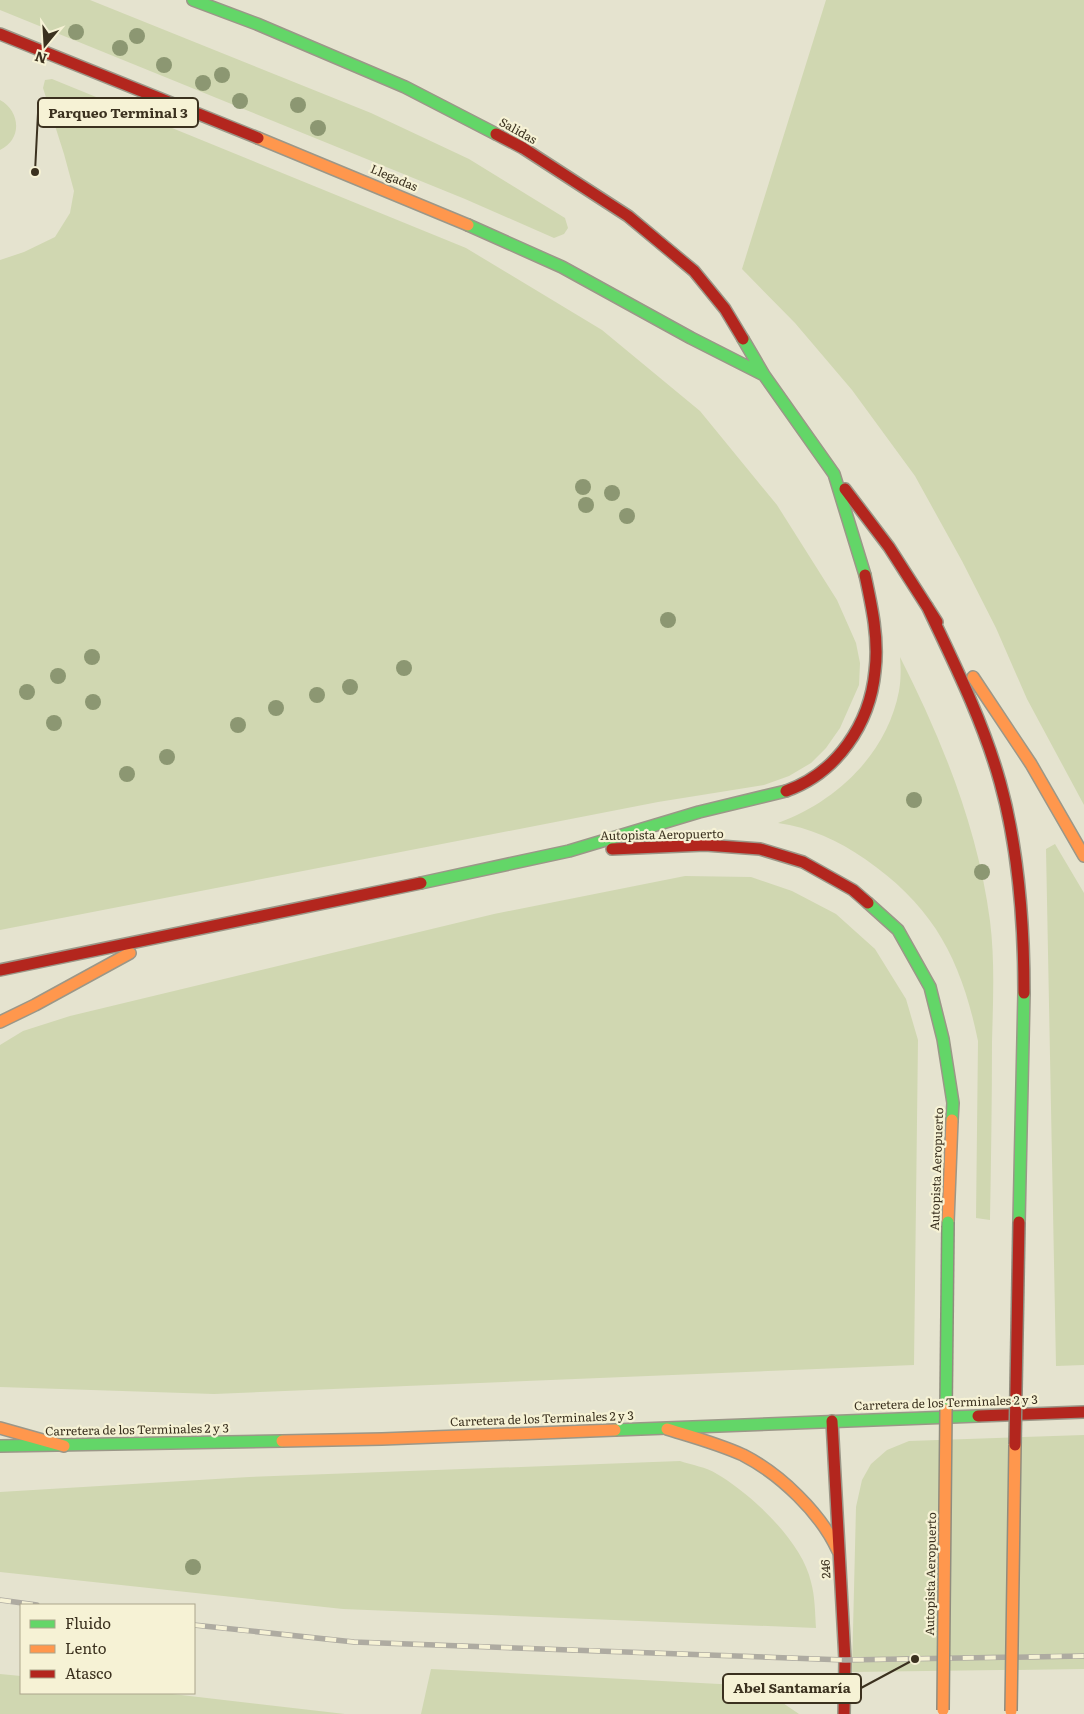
<svg xmlns="http://www.w3.org/2000/svg" width="1084" height="1714" viewBox="0 0 1084 1714" font-family="Literata,serif">
	<style>
		.green { fill: #d0d7b1 }
		.lines { fill: none; stroke-linecap: round; stroke-linejoin: round }
		.fast-casing { stroke: #9b9788; stroke-width: 14 }
		.slow-casing { stroke: #9b9788; stroke-width: 14 }
		.jam-casing { stroke: #9b9788; stroke-width: 14 }
		.fast { stroke: #63d668; stroke-width: 11 }
		.slow { stroke: #ff974d; stroke-width: 11 }
		.jam { stroke: #b3261e; stroke-width: 11 }
		.rail-casing { stroke: #aeaba1; stroke-width: 5.5 }
		.rail { stroke: #f6f2d5; stroke-width: 4; stroke-dasharray: 11; stroke-linecap: butt }
		.fast-bridge-casing { stroke: #908d7f; stroke-width: 14; stroke-linecap: butt }
		.slow-bridge-casing { stroke: #908d7f; stroke-width: 14; stroke-linecap: butt }
		.jam-bridge-casing { stroke: #908d7f; stroke-width: 14; stroke-linecap: butt }
		.fast-bridge { stroke: #63d668; stroke-width: 11 }
		.slow-bridge { stroke: #ff974d; stroke-width: 11 }
		.jam-bridge { stroke: #b3261e; stroke-width: 11 }
		.tree { fill: #8c9772 }
		.labels { text-anchor: middle; stroke-width: 4.5; stroke-linejoin: round; paint-order: stroke }
		.street-label { font-size: 12px; fill: #3b311f; stroke: #f6f2d5 }
		.leader { fill: none; stroke: #3b311f; stroke-width: 2 }
		.callout-dot { fill: #3b311f; stroke: #f6f2d5; stroke-width: 2 }
		.callout { fill: #f6f2d5; stroke: #3b311f; stroke-width: 2 }
		.callout-label { font-size: 14px; text-anchor: middle; font-weight: bold; fill: #3b311f }
	</style>
	<rect width="100%" height="100%" fill="#e5e3cf"/>
	<!-- green -->
	<path class="green" d="M0,0H90L371,113L469,159L565,218L568,228L564,234L554,238L465,199L0,10Z
		M826,0H1084V805L1027,699L996,628L962,561L915,476L852,390L795,323L742,269Z
		M52,79L466,248L602,330L700,411L777,505L837,600L856,643L860,663L859,685L840,728L826,748L811,763L789,776L764,785L658,802L0,930V260L24,252L55,237L70,213L74,191L64,154L43,88L45,80Z
		M0,100C20,111 23,139 0,150Z
		M900,657C942,740 978,828 990,921C995,961 993,1002 992,1042C992,1101 991,1161 990,1220L976,1218L978,1041C961,959 934,907 865,859C839,841 809,827 778,823C836,802 887,754 899,691C901,680 901,668 900,657Z
		M1055,844L1084,893V1365L1056,1366L1046,849Z
		M685,876L751,877L792,891L836,914L875,949L906,999L918,1040L914,1365L214,1394L0,1387V1045L23,1031L70,1016L494,914Z
		M1084,1435V1669L852,1672L856,1507L862,1480L871,1464L887,1450L909,1441Z
		M680,1461C692,1465 706,1467 717,1474C751,1494 802,1541 811,1582C815,1596 815,1613 816,1628L343,1609L0,1572V1492L249,1477Z
		M431,1669L758,1686L799,1714H421Z
		M0,1674L21,1676V1693H164L345,1714H0Z"/>
	<g class="lines">
		<!-- fast casing -->
		<g class="fast-casing">
			<path id="fast" d="M193,0L257,24L405,87L496,134
				M468,225L562,267L691,338L764,375
				M743,339L764,375L834,474
				M834,474L865,575
				M421,883L569,851L699,812L786,791
				M868,903L898,930L930,987L943,1039L953,1103L952,1120
				M1019,1222L1024,993
				M615,1430L978,1416
				M0,1446L282,1441"/>
		</g>
		<!-- slow casing -->
		<g class="slow-casing">
			<path id="slow" d="M258,138L468,225
				M973,677L1031,764L1084,856
				M0,1022L35,1005L130,953
				M948,1222L952,1120
				M0,1428L64,1446
				M667,1429C693,1437 719,1444 743,1455C780,1474 821,1513 838,1551
				M282,1441L382,1439L615,1430"/>
		</g>
		<!-- jam casing -->
		<g class="jam-casing">
			<path id="jam" d="M0,34L258,138
				M496,134L523,148L628,216L694,271L725,309L743,339
				M845,489L889,547L937,622
				M927,606C954,663 983,721 1000,782C1019,850 1024,922 1024,993
				M786,791C837,773 870,724 875,671C879,639 872,607 865,575
				M612,849L705,845L760,849L803,862L853,890L868,903
				M0,970L421,883
				M978,1416L1084,1412
				M832,1421L845,1660L844,1714"/>
		</g>
		<!-- fast -->
		<use href="#fast" class="fast"/>
		<!-- slow -->
		<use href="#slow" class="slow"/>
		<!-- jam -->
		<use href="#jam" class="jam"/>
		<!-- rail casing -->
		<g class="rail-casing">
			<path id="rail" d="M0,1600L37,1605
				M194,1625L354,1642L845,1660L1084,1656"/>
		</g>
		<!-- rail -->
		<use href="#rail" class="rail"/>
		<!-- fast-bridge casing -->
		<g class="fast-bridge-casing">
			<path id="fast-bridge" d="M946,1410L948,1222"/>
		</g>
		<!-- slow-bridge casing -->
		<g class="slow-bridge-casing">
			<path id="slow-bridge" d="M943,1710L946,1410
				M1011,1711L1015,1445"/>
		</g>
		<!-- jam-bridge casing -->
		<g class="jam-bridge-casing">
			<path id="jam-bridge" d="M1015,1445L1019,1222"/>
		</g>
		<!-- fast-bridge -->
		<use href="#fast-bridge" class="fast-bridge"/>
		<!-- slow-bridge -->
		<use href="#slow-bridge" class="slow-bridge"/>
		<!-- jam-bridge -->
		<use href="#jam-bridge" class="jam-bridge"/>
	</g>
	<!-- trees -->
	<g class="tree">
		<circle cx="76" cy="32" r="8"/>
		<circle cx="137" cy="36" r="8"/>
		<circle cx="120" cy="48" r="8"/>
		<circle cx="164" cy="65" r="8"/>
		<circle cx="222" cy="75" r="8"/>
		<circle cx="203" cy="83" r="8"/>
		<circle cx="240" cy="101" r="8"/>
		<circle cx="298" cy="105" r="8"/>
		<circle cx="318" cy="128" r="8"/>
		<circle cx="583" cy="487" r="8"/>
		<circle cx="612" cy="493" r="8"/>
		<circle cx="586" cy="505" r="8"/>
		<circle cx="627" cy="516" r="8"/>
		<circle cx="668" cy="620" r="8"/>
		<circle cx="92" cy="657" r="8"/>
		<circle cx="404" cy="668" r="8"/>
		<circle cx="58" cy="676" r="8"/>
		<circle cx="350" cy="687" r="8"/>
		<circle cx="27" cy="692" r="8"/>
		<circle cx="317" cy="695" r="8"/>
		<circle cx="93" cy="702" r="8"/>
		<circle cx="276" cy="708" r="8"/>
		<circle cx="54" cy="723" r="8"/>
		<circle cx="238" cy="725" r="8"/>
		<circle cx="167" cy="757" r="8"/>
		<circle cx="127" cy="774" r="8"/>
		<circle cx="914" cy="800" r="8"/>
		<circle cx="982" cy="872" r="8"/>
		<circle cx="193" cy="1567" r="8"/>
	</g>
	<g class="labels">
		<!-- street labels -->
		<g class="street-label">
			<text transform="translate(518 131) rotate(29)" y="4">Salidas</text>
			<text transform="translate(394 178) rotate(23)" y="4">Llegadas</text>
			<text transform="translate(662 835) rotate(-1)" y="4">Autopista Aeropuerto</text>
			<text transform="translate(937 1169) rotate(-88)" y="4">Autopista Aeropuerto</text>
			<text transform="translate(946 1403) rotate(-2)" y="4">Carretera de los Terminales 2 y 3</text>
			<text transform="translate(542 1419) rotate(-2)" y="4">Carretera de los Terminales 2 y 3</text>
			<text transform="translate(137 1430) rotate(-1)" y="4">Carretera de los Terminales 2 y 3</text>
			<text transform="translate(826 1569) rotate(-93)" y="4">246</text>
			<text transform="translate(931 1574) rotate(-89)" y="4">Autopista Aeropuerto</text>
		</g>
	</g>
	<!-- callouts -->
	<path class="leader" d="M35 172L38 113M915 1659L861 1688"/>
	<g class="callout-dot">
		<circle cx="35" cy="172" r="5"/>
		<circle cx="915" cy="1659" r="5"/>
	</g>
	<g class="callout">
		<rect x="38" y="98" width="160" height="29" rx="5"/>
		<rect x="723" y="1674" width="138" height="29" rx="5"/>
	</g>
	<g class="callout-label">
		<text x="118" y="118">Parqueo Terminal 3</text>
		<text x="792" y="1693">Abel Santamaría</text>
	</g>
	<!-- legend -->
	<rect x="20" y="1604" width="175" height="90" fill="#f6f2d5" stroke="#aba58c"/>
	<rect x="30" y="1620" width="25" height="8" fill="#63d668" stroke="#aba58c"/>
	<text x="65" y="1629" font-size="15" fill="#3b311f">Fluido</text>
	<rect x="30" y="1645" width="25" height="8" fill="#ff974d" stroke="#aba58c"/>
	<text x="65" y="1654" font-size="15" fill="#3b311f">Lento</text>
	<rect x="30" y="1670" width="25" height="8" fill="#b3261e" stroke="#aba58c"/>
	<text x="65" y="1679" font-size="15" fill="#3b311f">Atasco</text>
	<!-- north arrow -->
	<g transform="translate(45 45) rotate(198)" stroke="#f6f2d5" stroke-width="4" paint-order="stroke">
	<path d="M0-4L9 19L0 12L-9 19Z" fill="#3b311f"/>
	<text y="-8" font-size="14" font-weight="bold" text-anchor="middle" fill="#3b311f">N</text>
	</g>
</svg>
